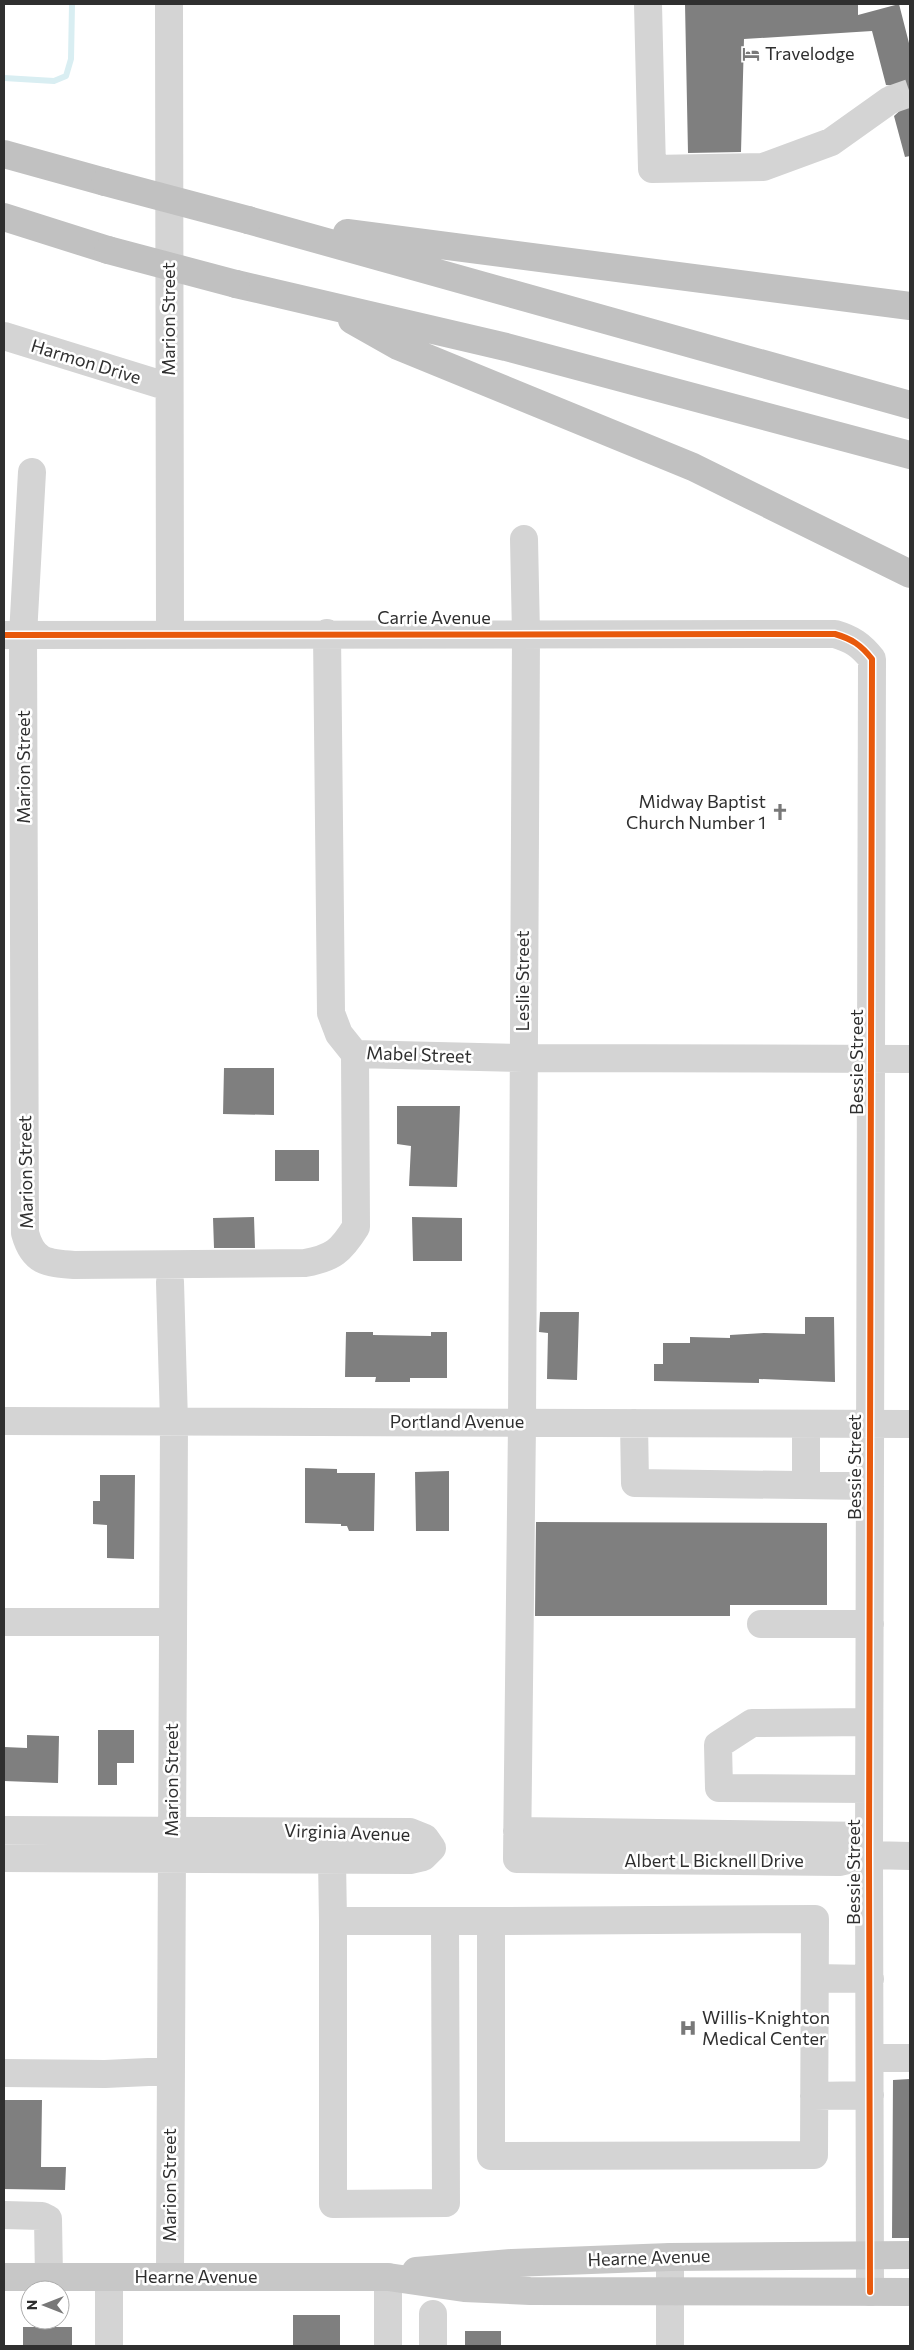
<svg xmlns="http://www.w3.org/2000/svg" width="914" height="2350" viewBox="0 0 914 2350" font-family="Commissioner,sans-serif">
	<style>
		.lines { fill: none; stroke-linecap: round; stroke-linejoin: round }
		.stream { stroke: #d9eef2; stroke-width: 6 }
		.building { fill: #7f7f7f }
		.minor-tunnel { stroke: #d5d5d5; stroke-width: 28; stroke-dasharray: 28 14; stroke-linecap: butt }
		.minor { stroke: #d4d4d4; stroke-width: 28 }
		.major { stroke: #c7c7c7; stroke-width: 28 }
		.highway { stroke: #c1c1c1; stroke-width: 28 }
		.highway-bridge { stroke: #c1c1c1; stroke-width: 28 }
		.cycleway-casing { stroke: #fff; stroke-width: 9 }
		.cycleway { stroke: #e8590c; stroke-width: 6 }
		.labels { text-anchor: middle; stroke-width: 5; stroke-linejoin: round; paint-order: stroke }
		.poi-label { font-size: 18px; fill: #2f2f2f; stroke: #fff; text-anchor: start }
		.street-label { font-size: 18px; fill: #2f2f2f; stroke: #fff }
	</style>
	<rect width="100%" height="100%" fill="#fff"/>
	<g class="lines">
		<!-- stream -->
		<path class="stream" d="M4,78L54,81L66,76L71,59L72,4"/>
	</g>
	<!-- building -->
	<path class="building" d="M685,4H858V15L899,4L910,47V156L905,157L894,116L904,107L905,98L902,91L897,86L886,85L872,31L744,39L741,152L688,153Z
		M224,1068H274V1115L223,1114Z
		M397,1106H460L457,1187L409,1186L411,1146L397,1144Z
		M275,1150H319V1181H275Z
		M254,1217L255,1248H214L213,1218Z
		M412,1217L462,1218V1261H413Z
		M540,1312H579L577,1380L547,1379L548,1333L539,1332Z
		M805,1317H834L835,1382L759,1379V1383L654,1381V1364H663V1343H690V1337L730,1338V1335L764,1333L805,1334Z
		M346,1332H373V1335L431,1336V1332H447V1378H410V1382H375L376,1377H345Z
		M305,1468L337,1469V1473H375L374,1531H349L347,1526H341V1524L305,1523Z
		M449,1471V1531H416L415,1472Z
		M100,1475H135L134,1559L107,1558V1525L93,1524V1501H100Z
		M536,1522L827,1523V1605H730V1616H535Z
		M98,1730H134V1763H117V1785H98Z
		M27,1735L59,1736L58,1783L4,1781V1747L27,1748Z
		M910,2079V2238H892L893,2080Z
		M4,2100H42L41,2167H66L65,2190L4,2189Z
		M293,2315H340V2346H293Z
		M23,2327H72V2346H23Z
		M465,2331H501V2346H465Z"/>
	<g class="lines">
		<!-- minor-tunnel -->
		<path class="minor-tunnel" d="M890,100L910,93"/>
		<!-- minor -->
		<path class="minor" d="M169,4L170,635
			M648,4L652,169L763,167L831,142L890,100
			M4,336L169,387
			M32,472L23,635L25,1233C33,1262 46,1263 74,1265L305,1263C333,1258 341,1251 356,1227L355,1054
			M524,539L526,634L522,1423L517,1859L839,1862L869,1855L910,1856
			M327,633L331,1013L339,1034L355,1054L523,1058L910,1059
			M4,635L835,634C852,639 861,645 872,659L869,1855L870,2292
			M170,1282L174,1422L170,2277
			M4,1421L910,1424
			M634,1423L635,1483L870,1486
			M806,1424V1484
			M4,1622H173
			M761,1624H870
			M869,1722L752,1723L718,1745L719,1788L869,1789
			M4,1830L410,1832L425,1838L432,1848L423,1857L410,1860L4,1858
			M517,1831L869,1836
			M332,1859L333,1921
			M815,1919L814,2155L491,2156V1921Z
			M445,1921L446,2203L333,2204V1921H491
			M815,1978L870,1979
			M870,2058H910
			M4,2073L105,2074L170,2071
			M814,2096L870,2095
			M4,2215L42,2216L48,2219L49,2277
			M670,2257V2346
			M109,2277V2346
			M388,2277V2346
			M433,2314V2346"/>
		<!-- major -->
		<path class="major" d="M416,2271L512,2263L670,2257L910,2255
			M4,2277H388L464,2288L530,2291L910,2292"/>
		<!-- highway -->
		<path class="highway" d="M4,154L105,182
			M4,217L108,250
			M248,220L910,405
			M347,233L910,306
			M236,284L506,347L910,455
			M352,320L398,346L693,467L910,574"/>
		<!-- highway-bridge -->
		<path class="highway-bridge" d="M105,182L248,220
			M108,250L236,284"/>
		<!-- cycleway casing -->
		<g class="cycleway-casing">
			<path id="cycleway" d="M4,635L835,634C852,639 861,645 872,659L869,1855L870,2292"/>
		</g>
		<!-- cycleway -->
		<use href="#cycleway" class="cycleway"/>
	</g>
	<!-- icons -->
	<defs>
		<g id="hotel-bare" transform="scale(1.35)"><path d="M-6-4.5h1.5V1H6V5H4.5V3h-9V5H-6ZM-4 0a1.8 1.8 0 1 1 3.6 0ZM.5 0V-2.5h3Q6-2.5 6 0Z" fill="#787878" stroke="#fff" stroke-width="2.5" paint-order="stroke"/></g>
		<g id="church-bare" transform="scale(1.35)"><path d="M-1.2-6h2.4v3.5h3.3v2.4h-3.3V6h-2.4V-.1h-3.3v-2.4h3.3Z" fill="#787878" stroke="#fff" stroke-width="2.5" paint-order="stroke"/></g>
		<g id="hospital-bare" transform="scale(1.35)"><path d="M-5-5h3v3.5h4V-5h3V5h-3V1.5h-4V5h-3Z" fill="#787878" stroke="#fff" stroke-width="2.5" paint-order="stroke"/></g>
	</defs>
	<g fill-rule="evenodd">
		<use href="#hotel-bare" x="751" y="54"/>
		<use href="#church-bare" x="780" y="812"/>
		<use href="#hospital-bare" x="688" y="2028"/>
	</g>
	<g class="labels">
		<!-- poi labels -->
		<g class="poi-label">
			<text x="765" y="60">Travelodge</text>
			<text x="766" y="808" text-anchor="end">Midway Baptist<tspan x="766" dy="21">Church Number 1</tspan></text>
			<text x="702" y="2024">Willis-Knighton<tspan x="702" dy="21">Medical Center</tspan></text>
		</g>
		<!-- street labels -->
		<g class="street-label">
			<text transform="translate(169 319) rotate(-90)" y="6">Marion Street</text>
			<text transform="translate(86 362) rotate(17)" y="6">Harmon Drive</text>
			<text x="434" y="624">Carrie Avenue</text>
			<text transform="translate(24 767) rotate(-90)" y="6">Marion Street</text>
			<text transform="translate(523 981) rotate(-90)" y="6">Leslie Street</text>
			<text transform="translate(419 1055) rotate(2)" y="6">Mabel Street</text>
			<text transform="translate(857 1062) rotate(-90)" y="6">Bessie Street</text>
			<text transform="translate(26 1172) rotate(-91)" y="6">Marion Street</text>
			<text x="457" y="1428">Portland Avenue</text>
			<text transform="translate(855 1467) rotate(-90)" y="6">Bessie Street</text>
			<text transform="translate(172 1780) rotate(-90)" y="6">Marion Street</text>
			<text transform="translate(347 1833) rotate(2)" y="6">Virginia Avenue</text>
			<text x="714" y="1867">Albert L Bicknell Drive</text>
			<text transform="translate(854 1872) rotate(-90)" y="6">Bessie Street</text>
			<text transform="translate(170 2185) rotate(-90)" y="6">Marion Street</text>
			<text transform="translate(649 2258) rotate(-2)" y="6">Hearne Avenue</text>
			<text x="196" y="2283">Hearne Avenue</text>
		</g>
	</g>
	<!-- border -->
	<rect width="914" height="2350" fill="none" stroke="#2f2f2f" stroke-width="10"/>
	<!-- north arrow -->
	<g transform="translate(45 2305) rotate(270)"><circle r="24" fill="#ffffff" stroke="#acacac"/>
	<path d="M0-4L9 19L0 12L-9 19Z" fill="#787878"/>
	<text y="-8" font-size="14" font-weight="bold" text-anchor="middle" fill="#2f2f2f">N</text>
	</g>
</svg>
